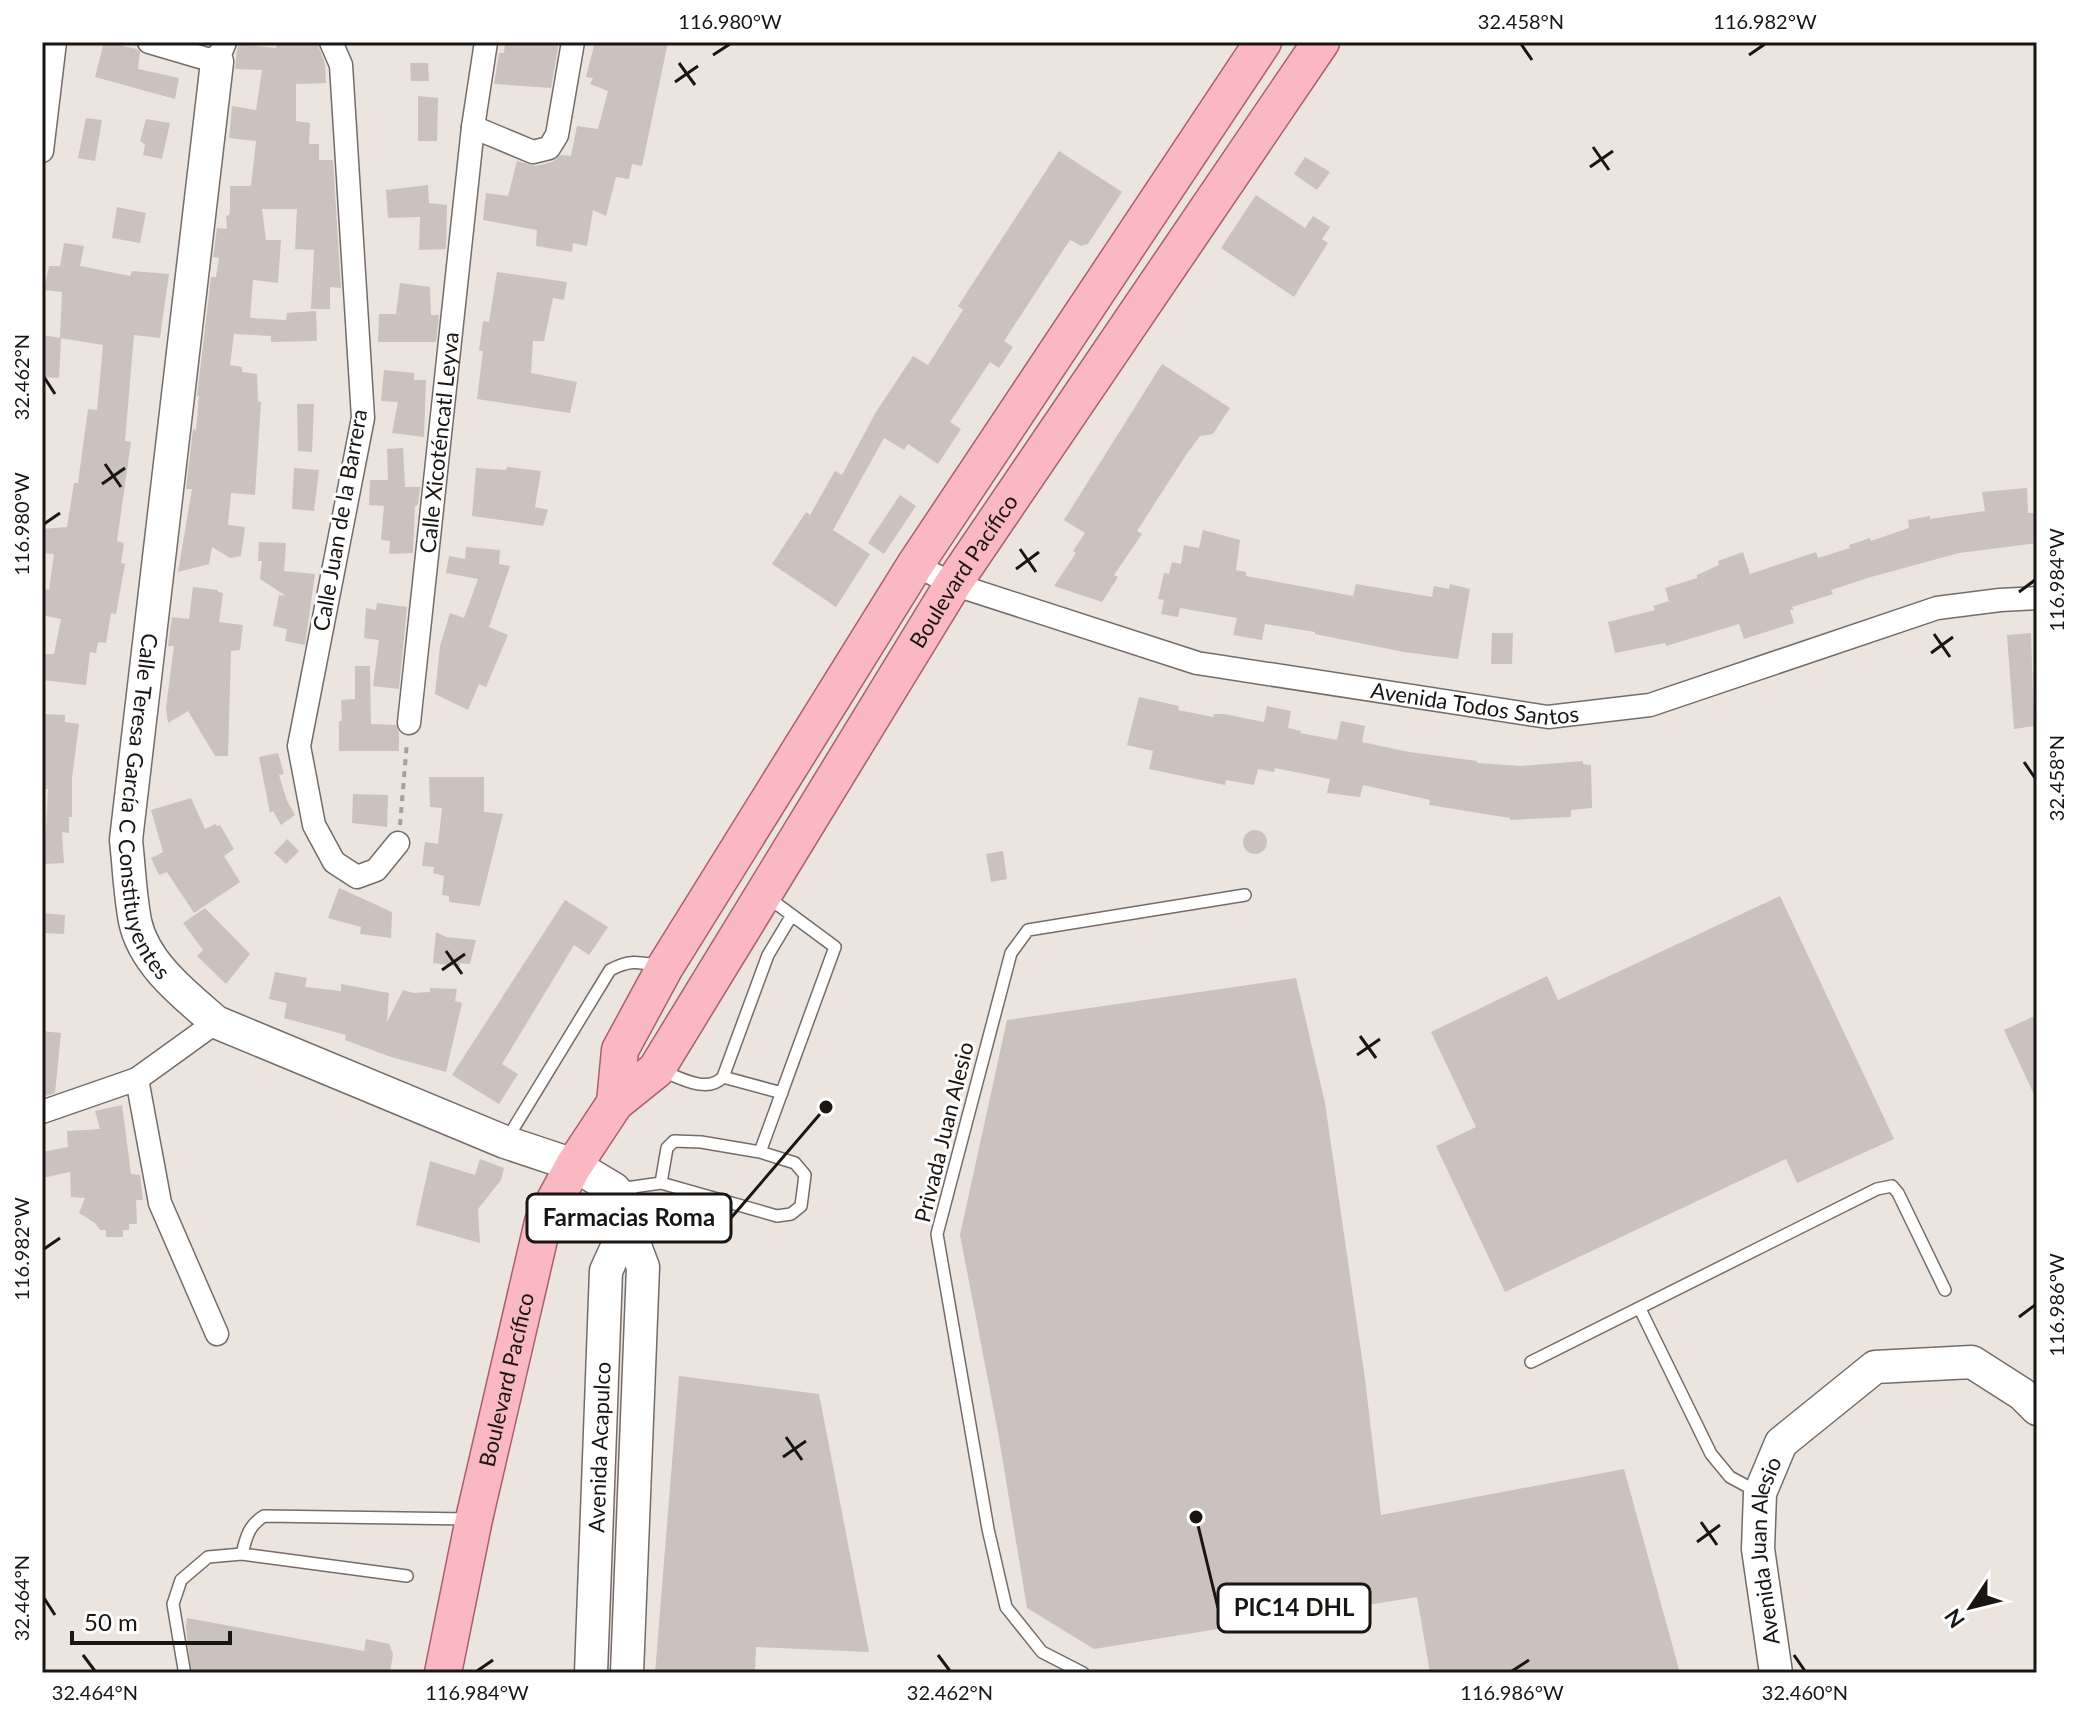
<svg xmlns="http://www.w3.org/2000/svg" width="2079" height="1715" viewBox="0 0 2079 1715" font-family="Lato,sans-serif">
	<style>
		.building { fill: #cbc1bf }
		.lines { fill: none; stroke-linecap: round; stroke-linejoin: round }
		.lane-casing { stroke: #746c68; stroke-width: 14 }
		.street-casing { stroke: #746c68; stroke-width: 25 }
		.secondary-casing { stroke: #746c68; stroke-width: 35 }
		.primary-casing { stroke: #a9606b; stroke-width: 39 }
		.path { stroke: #a69f9b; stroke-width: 4; stroke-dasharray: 6 6; stroke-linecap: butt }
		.lane { stroke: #fff; stroke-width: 11 }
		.street { stroke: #fff; stroke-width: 22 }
		.secondary { stroke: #fff; stroke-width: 32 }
		.primary { stroke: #fab8c2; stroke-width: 36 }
		.ticks { fill: none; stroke: #181513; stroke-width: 3 }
		.labels { text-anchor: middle; stroke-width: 6; stroke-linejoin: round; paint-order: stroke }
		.street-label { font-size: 22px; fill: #181513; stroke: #fff }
		.leader { fill: none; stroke: #181513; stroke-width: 3 }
		.callout-dot { fill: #181513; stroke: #fff; stroke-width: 3 }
		.callout { fill: #fff; stroke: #181513; stroke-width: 3 }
		.callout-label { font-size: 24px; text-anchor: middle; font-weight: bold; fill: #181513 }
		.neatline { fill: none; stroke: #181513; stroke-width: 3 }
		.ticks-label { font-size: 20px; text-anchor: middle; fill: #181513 }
	</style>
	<rect width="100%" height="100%" fill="#ece4df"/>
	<!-- building -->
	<path class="building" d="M104,42L137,49L140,52L138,69L179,78L175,99L95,77Z
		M277,42H317L325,64L326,83L296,84V121L310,123L309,144H319V160H333L341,288L330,287V309H311L314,250L295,249L297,209H262L266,240H281L278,283L253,280L250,318L286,320L287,313L316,311L317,341L271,342V336L234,334L230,365L242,367V372L257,374L258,401L261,402L255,495L231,493L228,525L245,527L241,556L230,558L212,547L209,564L178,572L192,489H186L193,429L196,430L199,396H197L211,277H216L219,258L213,257L217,228L227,229L226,216L229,215L230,209V186H251L256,141L229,138L232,106L256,110L262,70L235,69L237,50L239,44L276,48Z
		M505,42H559L551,88L494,84L499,53H504Z
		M595,42H668L642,166L632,164L629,179L616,177L606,216L593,210L587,246L573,243L572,252L536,246L537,230L483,220L486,193L508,196L517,161L536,166L552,162L561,155L571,156L577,126L598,129L608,91L590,84L593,78L586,77Z
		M410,63H428L429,81H411Z
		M418,96L438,98L437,141H418Z
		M86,118L102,120L95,161L78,158Z
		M146,119L170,123L162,159L143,155L145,144L140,141Z
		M1059,151L1122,192L1088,244L1081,246L1070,240L1004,341L1013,347L999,368L990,362L950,422L961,429L938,464L908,444L904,450L884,438L833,530L870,554L836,607L772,564L806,512L810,515L835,471L842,475L876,412L913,356L928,365L963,310L958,306Z
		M1305,157L1330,172L1317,190L1294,174Z
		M428,185L429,203L447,205L446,249L419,250L420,217L388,218L386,190Z
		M1256,195L1305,228L1313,216L1330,227L1322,239L1328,243L1294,297L1221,248Z
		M117,207L146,213L140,243L112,238Z
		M64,243L84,246L80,266L130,276L132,271L169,274L160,338L134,335L125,441L131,442L117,541L124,543L121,563L125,564L116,614L111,613L106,643L98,642L96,653L90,652L86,685L42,680V654H54L61,619L42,615V589L49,590L54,554L42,553V529L67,527L74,483H78L88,409L97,410L103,345L60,338L62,292L44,290L49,266H60Z
		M497,272L567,282L564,300L553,298L544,341H533L531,373L577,382L570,413L477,399L483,351H479L483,321L489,322Z
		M400,283L430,287L431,315H439L436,342H378L379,314H396Z
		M42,335L61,338L59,378L42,377Z
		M1162,364L1230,408L1213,434L1200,436L1186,455L1137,531L1142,534L1114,575L1118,577L1102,602L1054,586L1076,553L1073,551L1085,533L1064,520Z
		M384,370L414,373V380H426L424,437L392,433L398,402L381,401Z
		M297,404H314L312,452L298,451Z
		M403,448L405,487H420L418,505L415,506L413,553L389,554L390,541L381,540L384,506L369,505L370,480H388L387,449Z
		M507,467L541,471L535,507L548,510L543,526L472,516L476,468L506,470Z
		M294,468L319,470L314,511L292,509Z
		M2027,488L2028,513H2037V543L1959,553L1871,577L1831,590L1833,594L1792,607L1794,610H1790L1794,623L1744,639L1739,624L1666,646L1665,643L1615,653L1608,622L1655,610L1653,606L1669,601L1665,588L1697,578V575L1719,565L1718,561L1743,552L1750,574L1816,552L1818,558L1850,548L1849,545L1870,538L1871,541L1909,528L1908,520L1930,516V519L1985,511L1982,492Z
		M900,495L916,506L884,554L868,543Z
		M1203,530L1240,540L1236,570L1246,572V576L1353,596L1356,584L1432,597L1434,586L1449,589L1450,584L1470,589L1458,659L1404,652L1315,634V632L1265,624L1262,640L1233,635L1237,618L1180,608L1178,617L1161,614L1164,600L1158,599L1164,573L1169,574L1172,562L1181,564L1184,545L1199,548Z
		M259,542L286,543L284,571L315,574L305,645L285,641L287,629L273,626L279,595L286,596L260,579L262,561H258Z
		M466,547L500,550L499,564L510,566L489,627L508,635L486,687L479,684L468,710L435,694L440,646L450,613L464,618L478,579L446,573L449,556L465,559Z
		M193,587L218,590V592L223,593L219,622L243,625L240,650L231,651L228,756H215L188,711L168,723L166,708L174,646H168L172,617L189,619Z
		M377,603L407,607L399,689L373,686L379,640L364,638L366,608L376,610Z
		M1492,633H1513L1512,664H1491Z
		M2031,633L2034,726L2014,729L2007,635Z
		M355,666H370L371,724L396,725L399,732V751H339V721H342L341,700L355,699Z
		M1139,697L1179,706L1178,710L1213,717L1214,714H1224L1264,722L1267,706L1291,711L1288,728L1301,731L1300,733L1337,740L1341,721L1365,726L1362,742L1409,752L1477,761V763L1521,766L1583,761V764L1591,765L1592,808L1571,810V817L1510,820V818L1429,805L1430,800L1363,785L1360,797L1327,793L1330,779L1275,768L1274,772L1258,769L1254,785L1226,780L1225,785L1149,769L1153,751L1127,745Z
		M42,714L65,715V722L79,724L72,778V817H69V833L62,832L64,863L44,864L48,789H42Z
		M278,753L284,774L279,775L287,801L295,815L281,825L273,811L270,813L259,757Z
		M429,777H484V812L503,814L480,906L449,902V896L442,895L444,876L433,873L434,867L422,866L425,842L438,844L442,808L430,807Z
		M353,794L388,795L387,827L352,823Z
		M191,798L205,829L215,824L217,826L220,825L234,849L224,856L240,882L194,913L167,872L159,875L151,858L163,852L151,810Z
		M1243 842a12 12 0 1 1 24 0a12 12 0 1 1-24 0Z
		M287,839L299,851L286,864L274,853Z
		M1003,851L1007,879L991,882L986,854Z
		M339,888L392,912L391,938L360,934L361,927L328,918Z
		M1780,896L1894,1139L1797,1183L1786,1159L1505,1292L1436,1146L1476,1127L1431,1032L1547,976L1558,1000Z
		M565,900L608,927L589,955L574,945L502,1064L518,1074L499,1104L452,1075Z
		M205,908L250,954L226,984L197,956L203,950L183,923Z
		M42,913L65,915L64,934L42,933Z
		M436,932L446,937L476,940L470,964L460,963V967L433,963Z
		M275,972L307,978L305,987L341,991V984L389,993L387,1022L403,990L414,993L430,992V988L457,989L455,1001L462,1003L446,1072L391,1057L345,1040L346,1035L284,1018L287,1003L269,999Z
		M1296,978L1325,1103L1365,1379L1381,1515L1624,1469L1680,1673H1430L1417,1597L1094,1649L1027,1608L998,1432L960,1235L1007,1020Z
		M2037,1015V1101L2004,1030Z
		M42,1031L61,1033L55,1093L42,1097Z
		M122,1105L131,1174L140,1175L143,1200H136L137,1224H129V1230H123V1237H106V1230H100L95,1223L79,1213L85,1198L71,1197L70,1172L42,1178V1152L68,1147L67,1131L100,1129L95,1111Z
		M480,1159L504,1168L501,1180L478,1209L480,1243L416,1225L430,1161L475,1175Z
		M679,1376L819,1394L869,1652L756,1647L755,1673H655Z
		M187,1618L364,1651L366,1639L389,1644L393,1654L390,1673H191L186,1627Z"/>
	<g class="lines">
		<!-- lane casing -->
		<g class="lane-casing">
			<path id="lane" d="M662,1071C681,1078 707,1094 723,1077L768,955L792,915
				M723,1077L782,1093
				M507,1139L610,970C630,959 639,962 661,966
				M661,1183L667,1148L674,1141L701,1142L760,1152
				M619,1189L661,1183L777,1216L791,1214L801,1206L805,1175L795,1163L760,1152L835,947L766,896
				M1640,1309L1711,1454L1730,1477L1756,1491
				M1531,1362L1877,1189L1892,1186L1898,1193L1945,1290
				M407,1576L242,1554C246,1537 249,1525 264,1516L470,1519
				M184,1669L173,1604L181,1580L208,1557L242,1554
				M1083,1673L1042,1652L1006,1607L988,1529L937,1234L1011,953L1028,930L1245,895"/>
		</g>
		<!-- street casing -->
		<g class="street-casing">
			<g id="street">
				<path d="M149,42L217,62L225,42"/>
				<path d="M331,42L341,65L363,418L299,746L314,825L334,862L357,877L376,870L398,843"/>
				<path d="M473,127L533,152L549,148L557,135L573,42"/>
				<path d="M42,151L55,42"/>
				<path id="s1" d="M915,565L953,584L1197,663L1548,717L1650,705L1937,608L2000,600L2037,598"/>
				<path id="s2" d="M409,723L473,127L486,42"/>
				<path d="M137,1079L160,1203L217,1334"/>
				<path d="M42,1112L137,1079L216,1022"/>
			</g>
		</g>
		<!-- secondary casing -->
		<g class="secondary-casing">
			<g id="secondary">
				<path id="s3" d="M217,62L126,840C129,867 130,895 135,921C144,964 185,995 216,1022L505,1142L574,1165L614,1189L621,1197L626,1209L627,1225L643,1267L627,1673"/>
				<path id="s4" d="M591,1673L606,1271L627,1225"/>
				<path id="s5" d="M1776,1673L1758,1549L1760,1493L1781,1443L1875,1367L1972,1362L2022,1394L2037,1409"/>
			</g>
		</g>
		<!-- primary casing -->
		<g class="primary-casing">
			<g id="primary">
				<path d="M615,1103L620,1050L665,967L915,565L1263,42"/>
				<path id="s6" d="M443,1673L474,1519L543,1222L574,1165L615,1103L656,1070L953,584L1321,42"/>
			</g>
		</g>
		<!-- path -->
		<path class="path" d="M400,825L407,742"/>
		<!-- lane -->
		<use href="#lane" class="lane"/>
		<!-- street -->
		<use href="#street" class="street"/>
		<!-- secondary -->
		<use href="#secondary" class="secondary"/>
		<!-- primary -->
		<use href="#primary" class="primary"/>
	</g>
	<!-- ticks -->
	<path class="ticks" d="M1521,44L1532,60M713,55L730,44M1749,55L1765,44M679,63L695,85M675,82L698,66M1593,147L1609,170M1590,167L1613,151M44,377L55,394M105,464L121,487M102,484L125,468M44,524L60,513M1020,549L1036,572M1016,569L1039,552M2019,592L2035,580M1934,634L1950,657M1931,653L1953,637M2024,762L2035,778M446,951L462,974M442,970L465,954M1360,1036L1376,1058M1357,1055L1380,1039M44,1249L60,1238M2019,1317L2035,1305M786,1437L802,1460M783,1457L806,1441M1701,1522L1717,1545M1697,1542L1720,1525M44,1598L55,1615M83,1655L95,1671M938,1655L950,1671M1794,1655L1805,1671M477,1671L493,1660M1512,1671L1529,1660"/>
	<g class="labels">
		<!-- street labels -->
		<g class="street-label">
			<text dy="8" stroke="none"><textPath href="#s2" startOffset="282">Calle Xicoténcatl Leyva</textPath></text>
			<text transform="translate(340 520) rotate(-80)" y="8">Calle Juan de la Barrera</text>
			<text dy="8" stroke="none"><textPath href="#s6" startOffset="1240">Boulevard Pacífico</textPath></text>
			<text dy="8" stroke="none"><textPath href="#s1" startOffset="580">Avenida Todos Santos</textPath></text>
			<text dy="8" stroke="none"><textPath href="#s3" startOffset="752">Calle Teresa García C Constituyentes</textPath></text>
			<text transform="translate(944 1132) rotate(-76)" y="8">Privada Juan Alesio</text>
			<text dy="8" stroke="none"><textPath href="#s6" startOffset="300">Boulevard Pacífico</textPath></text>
			<text dy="8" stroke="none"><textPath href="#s4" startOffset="226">Avenida Acapulco</textPath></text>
			<text dy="8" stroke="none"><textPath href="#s5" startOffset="124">Avenida Juan Alesio</textPath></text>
		</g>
	</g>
	<!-- callouts -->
	<path class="leader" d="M826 1107L731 1218M1196 1517L1218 1608"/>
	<g class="callout-dot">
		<circle cx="826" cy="1107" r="8"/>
		<circle cx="1196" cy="1517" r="8"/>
	</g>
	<g class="callout">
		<rect x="527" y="1194" width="204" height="48" rx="8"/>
		<rect x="1218" y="1584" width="152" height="48" rx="8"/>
	</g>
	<g class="callout-label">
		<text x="629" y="1226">Farmacias Roma</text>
		<text x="1294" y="1616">PIC14 DHL</text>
	</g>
	<!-- border -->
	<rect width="2079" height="1715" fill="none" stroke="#ffffff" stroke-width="88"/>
	<!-- north arrow -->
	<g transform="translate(1971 1607) rotate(235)" stroke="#ffffff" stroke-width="6" paint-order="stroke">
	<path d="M0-6L14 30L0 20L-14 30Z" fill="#181513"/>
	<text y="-12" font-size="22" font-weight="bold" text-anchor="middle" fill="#181513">N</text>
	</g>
	<!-- scale -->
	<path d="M72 1631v12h158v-12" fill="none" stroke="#181513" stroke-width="4"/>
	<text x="84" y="1631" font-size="24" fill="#181513" stroke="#ffffff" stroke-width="6" paint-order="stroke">50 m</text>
	<rect x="44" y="44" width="1991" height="1627" class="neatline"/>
	<g class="ticks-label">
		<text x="730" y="29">116.980°W</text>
		<text x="1521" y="29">32.458°N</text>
		<text x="1765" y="29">116.982°W</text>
		<text transform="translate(22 377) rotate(-90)" y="7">32.462°N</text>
		<text transform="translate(22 524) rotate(-90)" y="7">116.980°W</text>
		<text transform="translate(2057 580) rotate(-90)" y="7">116.984°W</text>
		<text transform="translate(2057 778) rotate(-90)" y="7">32.458°N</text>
		<text transform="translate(22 1249) rotate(-90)" y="7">116.982°W</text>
		<text transform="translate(2057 1305) rotate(-90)" y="7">116.986°W</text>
		<text transform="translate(22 1598) rotate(-90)" y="7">32.464°N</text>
		<text x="95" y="1700">32.464°N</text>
		<text x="477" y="1700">116.984°W</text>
		<text x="950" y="1700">32.462°N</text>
		<text x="1512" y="1700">116.986°W</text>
		<text x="1805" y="1700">32.460°N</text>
	</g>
</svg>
